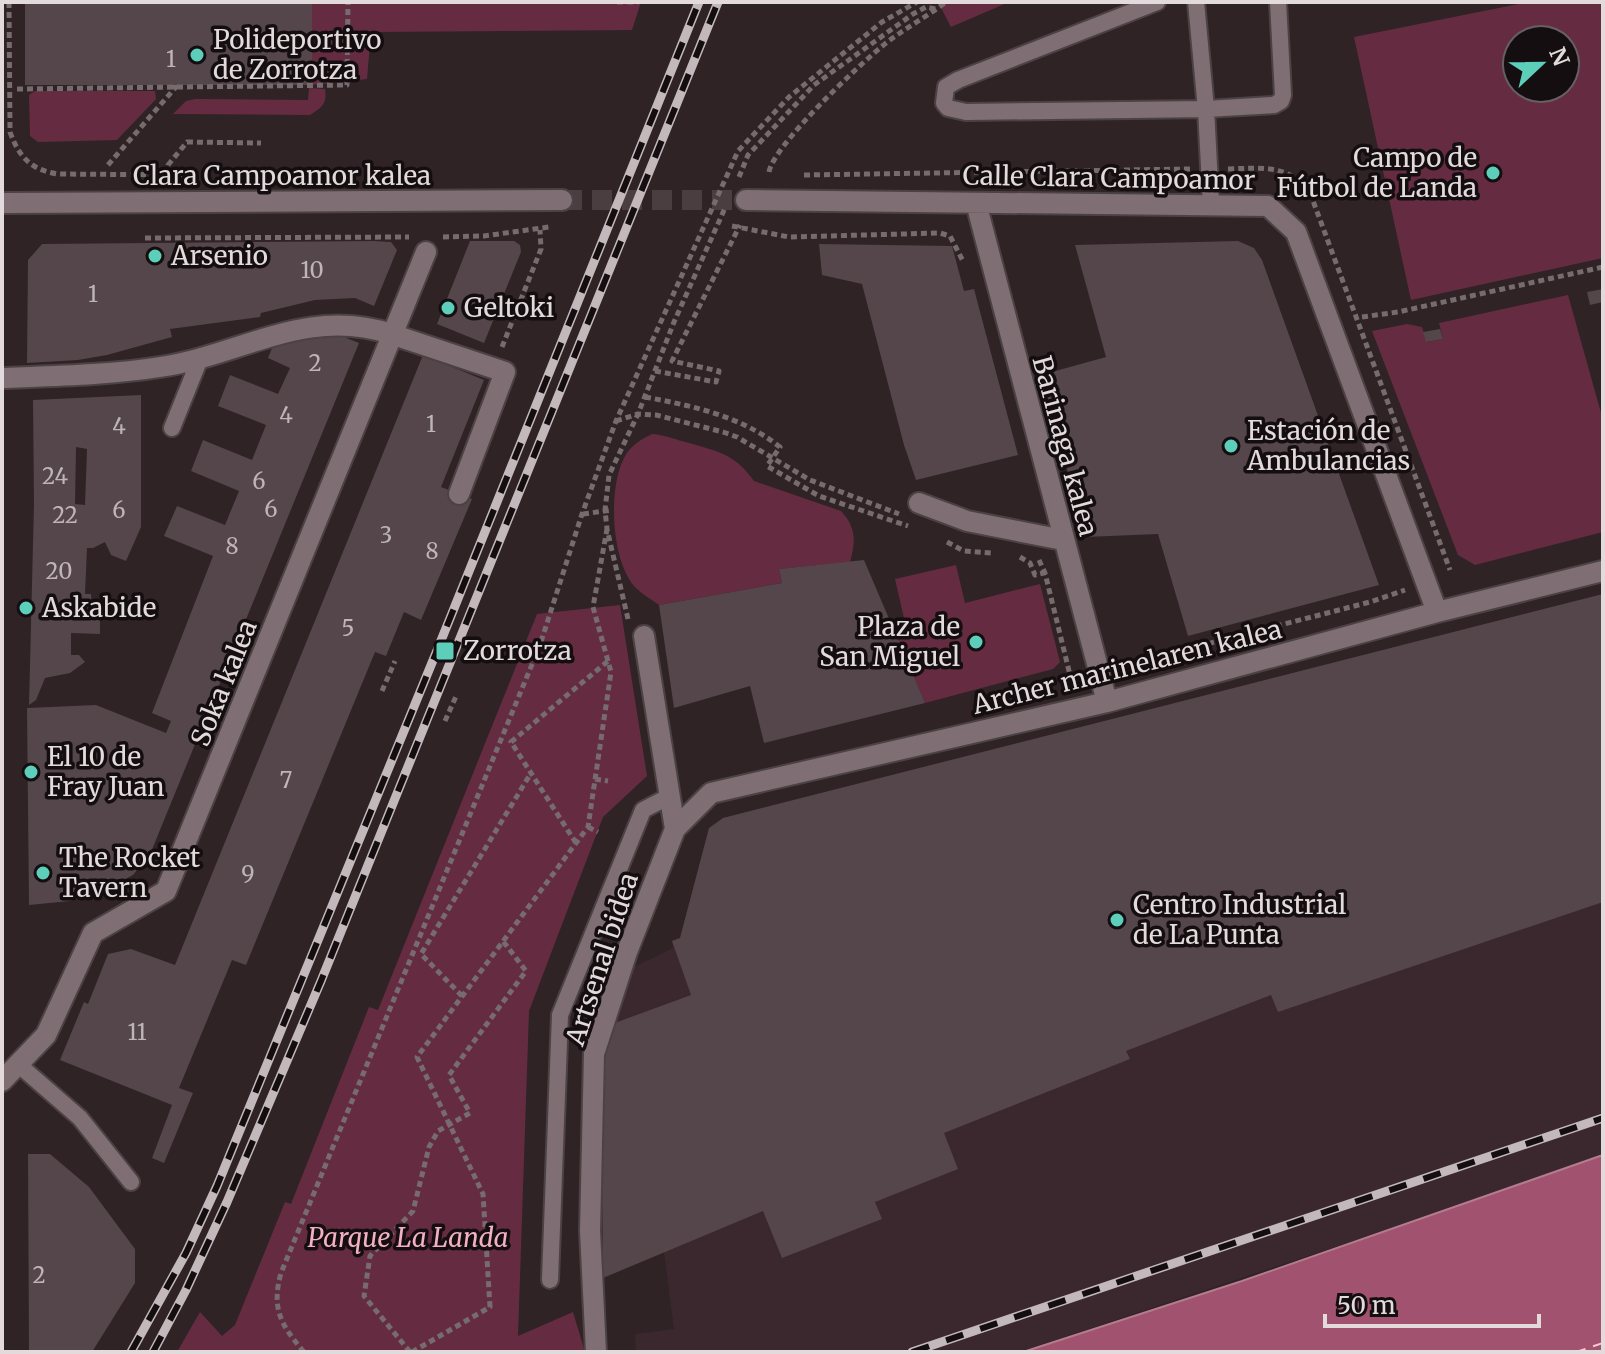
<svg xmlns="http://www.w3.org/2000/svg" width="1605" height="1354" viewBox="0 0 1605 1354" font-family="Merriweather,serif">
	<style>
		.built { fill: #3b282e }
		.green { fill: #652c41; fill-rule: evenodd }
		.water { fill: #a1526e; stroke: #b57b8f; stroke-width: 2 }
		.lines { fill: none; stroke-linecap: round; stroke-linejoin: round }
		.ferry { stroke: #f7c9d6; stroke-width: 2; stroke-dasharray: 10 8; stroke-linecap: butt }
		.building { fill: #54464a; fill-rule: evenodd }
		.minor-tunnel { stroke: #4a3e41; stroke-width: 20; stroke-dasharray: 20 10; stroke-linecap: butt }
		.service-casing { stroke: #4c4244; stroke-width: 20 }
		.pedestrian-casing { stroke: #4c4244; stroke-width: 24 }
		.minor-casing { stroke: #4c4244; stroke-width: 24 }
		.path { stroke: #766b6e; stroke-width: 5; stroke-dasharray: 6 4; stroke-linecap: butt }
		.service { stroke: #7f6f74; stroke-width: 16 }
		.pedestrian { stroke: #7f6f74; stroke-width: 20 }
		.minor { stroke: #7f6f74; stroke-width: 20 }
		.rail-casing { stroke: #c3b9bc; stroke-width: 9 }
		.rail { stroke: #140e10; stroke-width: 6; stroke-dasharray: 18; stroke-linecap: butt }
		.poi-dot { fill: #5dceb9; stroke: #140e10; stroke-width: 3 }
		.labels { text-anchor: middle; stroke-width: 7; stroke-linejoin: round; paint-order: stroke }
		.number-label { font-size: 22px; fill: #bfb5b8 }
		.poi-label { font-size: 26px; fill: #e3dadc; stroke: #140e10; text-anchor: start }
		.street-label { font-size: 26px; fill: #e3dadc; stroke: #140e10 }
		.park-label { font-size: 26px; font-style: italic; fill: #f3afc4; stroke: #140e10 }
	</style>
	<rect width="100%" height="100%" fill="#2f2326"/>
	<!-- built -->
	<path class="built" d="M1603,594V1155L1464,1204L1019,1352H636L635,1334L674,1329L664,1252L601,1056L630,969L673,948L672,941L680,938L709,828L723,818Z"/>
	<!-- green -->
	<path class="green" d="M25,2H641L632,30L371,32L367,79L312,85H175Z
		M938,2H1009L951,27Z
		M1529,2H1603V258L1411,300L1354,37ZM1517,40H1565V88H1517Z
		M309,88L325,89C327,103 323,107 310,115L173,114L186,101L195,99L308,100Z
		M35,91H155L156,99L117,140L38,142L30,136L29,95Z
		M1568,295L1603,420V532L1475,565L1458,555L1372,331L1407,324L1422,327L1427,342L1443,339L1439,323Z
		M652,434C666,435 676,440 689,443C719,452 735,454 754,481L841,511C856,527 856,541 850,562L779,569L782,583L659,605C651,599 640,593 634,586C611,558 608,489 624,458C630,446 640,440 652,434Z
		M956,565L965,603L1040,584L1060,662L1053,669L925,703L889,623L904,618L895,579Z
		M620,605L647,776L603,817L529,1011L518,1336L573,1312L585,1352H177L200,1312L222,1336L235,1325L285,1202L291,1204L369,1007L378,1010L537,614Z"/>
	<!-- water -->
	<path class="water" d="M1603,1155V1352H1023L1242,1281Z"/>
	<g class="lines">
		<!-- ferry -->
		<path class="ferry" d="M1576,1352L1603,1343"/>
	</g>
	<!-- building -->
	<path class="building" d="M25,2H312V85H25Z
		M374,241L391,242L397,250L374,306L355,298L315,300L261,313L260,317L170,329L172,337L107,355L78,360L27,363L28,260L42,244Z
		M470,241H514L520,245L521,252L484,343L437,324Z
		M1238,241L1254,248L1262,260L1379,585L1188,636L1158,534L1086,537L1041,375L1106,357L1075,245Z
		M819,244L952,246L964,291L974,289L1018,455L916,480L904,445L862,284L822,275Z
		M1603,289V302L1590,305L1587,292Z
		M1440,329L1443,339L1426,342L1423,332Z
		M321,333H334L359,343L151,852L133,875L101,892L70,901L29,905L27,708L96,705L166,733L171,721L152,713L213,556L164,536L177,506L225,525L239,491L191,471L203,440L252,460L266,425L218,406L230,375L278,394L290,368L268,358L272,348Z
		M423,355L484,380L441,487L472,499L421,620L404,612L386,656L375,652L246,965L232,960L179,1088L193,1093L164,1163L152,1158L172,1105L60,1060L84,1002L88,1004L108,954L131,949L175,965Z
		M141,395V527L126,561L111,555L105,542L93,548H87L85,594H91L92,612L100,616V634L71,633V655H79L85,662L70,673L45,678L36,700L29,705L34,503L33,400ZM76,447L87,449L85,505L75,504Z
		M864,560L925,703L764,743L750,686L674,708L659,605L782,583L779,569Z
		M1603,594V902L1278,1012L1271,995L1126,1051L1130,1059L944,1133L958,1169L875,1202L882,1219L782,1258L763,1211L603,1278L601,1056L612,1024L691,995L672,941L680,938L709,828L723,818Z
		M28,1154H50L89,1187L135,1249V1283L92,1352H29Z"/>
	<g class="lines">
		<!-- minor-tunnel -->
		<path class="minor-tunnel" d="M562,200H746"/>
		<!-- service casing -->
		<g class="service-casing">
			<path id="service" d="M1157,2L958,80L946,87L944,103L948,108L966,112L1206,109L1274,105L1281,101L1283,95L1278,2
				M1196,2L1206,109L1211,204
				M172,428L201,356
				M19,1065L80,1118L131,1182
				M550,1280L560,1015L643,810L668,797"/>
		</g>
		<!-- pedestrian casing -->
		<g class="pedestrian-casing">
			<path id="pedestrian" d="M391,334L505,372L459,494"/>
		</g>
		<!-- minor casing -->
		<g class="minor-casing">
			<path id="minor" d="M746,200L1268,206L1296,232L1437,612
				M2,203L562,200
				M976,203L1107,702
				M2,378C53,376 111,375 160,367C242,355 306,306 391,334
				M919,503L967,521L1063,540
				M675,829L711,793L1107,702L1437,612L1603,571
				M2,1081L46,1035L93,933L166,891L426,252
				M596,1352L590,1231L594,1054L627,952L675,829L644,636"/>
		</g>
		<!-- path -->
		<path class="path" d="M9,2L10,132C19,157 31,170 58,174L194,175
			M617,2H638
			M17,89L347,85L348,2
			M108,165L175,88V85
			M1228,169C1260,168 1286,164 1309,190L1450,570
			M769,172C774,145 856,68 880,48C900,31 925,18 946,2
			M166,175L168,165L187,142L261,143
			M804,175L1190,169
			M739,177L748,155L814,85L913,14L926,7L936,9
			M732,226L789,237L940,233L950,236L964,263
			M443,237L484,236L549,227
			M145,238L409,237
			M1362,317L1398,312L1603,267
			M502,347L541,249L540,230
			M655,371L716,382L719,371L672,361L740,225
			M645,397C693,406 741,416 780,447L767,466L819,496L908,526
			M616,421L638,414L656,415L723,432L737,437L810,480L899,514
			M583,514L612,510
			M947,542L964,551L991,553
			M1020,557L1030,563L1035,575L1048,572
			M1039,560L1045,573L1071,679L1077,678
			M628,619L607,529L605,510L609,475L638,414L674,322L725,208
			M1121,666L1370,602L1405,590
			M382,691L395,661
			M445,721L457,694
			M595,779L608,781
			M588,827L598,832
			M576,843L511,742L608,661
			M462,996L421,954L531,773
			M304,1352C281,1325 271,1309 281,1273L540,645L582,514L616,421L738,151L789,97L882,22L917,2
			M410,1352L364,1296L370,1256L413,1211L429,1147L438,1131L470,1113L449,1075L526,971L503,941
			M412,1352L490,1307L483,1194L417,1057L588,827L611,672L593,607L607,529"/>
		<!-- service -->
		<use href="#service" class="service"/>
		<!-- pedestrian -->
		<use href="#pedestrian" class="pedestrian"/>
		<!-- minor -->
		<use href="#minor" class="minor"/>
		<!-- rail casing -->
		<g class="rail-casing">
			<path id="rail" d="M131,1352L186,1253L217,1186L436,653L699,2
				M153,1352L186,1290L227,1202L321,981L718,2
				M912,1352L1603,1118"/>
		</g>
		<!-- rail -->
		<use href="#rail" class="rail"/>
	</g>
	<!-- markers -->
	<g class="poi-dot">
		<circle cx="197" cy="55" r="8"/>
		<circle cx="1493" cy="173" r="8"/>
		<circle cx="155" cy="256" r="8"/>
		<circle cx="448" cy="308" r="8"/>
		<circle cx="1231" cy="446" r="8"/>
		<circle cx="26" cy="608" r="8"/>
		<circle cx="976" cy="642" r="8"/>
		<rect x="435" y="641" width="20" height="20" rx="4"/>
		<circle cx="31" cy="772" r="8"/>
		<circle cx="43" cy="873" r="8"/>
		<circle cx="1117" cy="920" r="8"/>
	</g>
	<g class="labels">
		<!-- number labels -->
		<g class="number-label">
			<text x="171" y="67">1</text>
			<text x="312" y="278">10</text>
			<text x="93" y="302">1</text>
			<text x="315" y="371">2</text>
			<text x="286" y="423">4</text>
			<text x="431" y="432">1</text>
			<text x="119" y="434">4</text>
			<text x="55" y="484">24</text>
			<text x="259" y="489">6</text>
			<text x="271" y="517">6</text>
			<text x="119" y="518">6</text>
			<text x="65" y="523">22</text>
			<text x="386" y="543">3</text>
			<text x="232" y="554">8</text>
			<text x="432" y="559">8</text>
			<text x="59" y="579">20</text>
			<text x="348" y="636">5</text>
			<text x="286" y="788">7</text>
			<text x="248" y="882">9</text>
			<text x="137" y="1040">11</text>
			<text x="39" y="1283">2</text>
		</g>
		<!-- poi labels -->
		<g class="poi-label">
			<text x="213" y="49">Polideportivo<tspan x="213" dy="30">de Zorrotza</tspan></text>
			<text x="1477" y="167" text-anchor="end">Campo de<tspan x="1477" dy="30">Fútbol de Landa</tspan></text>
			<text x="171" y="265">Arsenio</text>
			<text x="464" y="317">Geltoki</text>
			<text x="1247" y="440">Estación de<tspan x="1247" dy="30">Ambulancias</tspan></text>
			<text x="42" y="617">Askabide</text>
			<text x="960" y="636" text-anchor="end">Plaza de<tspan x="960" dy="30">San Miguel</tspan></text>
			<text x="463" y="660">Zorrotza</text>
			<text x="47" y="766">El 10 de<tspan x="47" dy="30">Fray Juan</tspan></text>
			<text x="59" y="867">The Rocket<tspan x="59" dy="30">Tavern</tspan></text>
			<text x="1133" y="914">Centro Industrial<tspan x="1133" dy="30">de La Punta</tspan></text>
		</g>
		<!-- street labels -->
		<g class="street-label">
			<text x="282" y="185">Clara Campoamor kalea</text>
			<text transform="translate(1109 178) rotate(1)" y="9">Calle Clara Campoamor</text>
			<text transform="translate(1065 446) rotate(75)" y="9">Barinaga kalea</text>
			<text transform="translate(1127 667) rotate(-14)" y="9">Archer marinelaren kalea</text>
			<text transform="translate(224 683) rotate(-68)" y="9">Soka kalea</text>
			<text transform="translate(602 959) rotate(-72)" y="9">Artsenal bidea</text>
		</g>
		<!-- park labels -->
		<g class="park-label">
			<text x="408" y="1247">Parque La Landa</text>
		</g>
	</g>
	<!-- border -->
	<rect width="1605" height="1354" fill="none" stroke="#e3dadc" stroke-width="8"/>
	<!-- north arrow -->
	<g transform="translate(1541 64) rotate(68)"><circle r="38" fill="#140e10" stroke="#676062" stroke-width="2"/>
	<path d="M0-6L14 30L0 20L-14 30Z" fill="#5dceb9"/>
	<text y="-12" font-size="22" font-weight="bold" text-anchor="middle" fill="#e3dadc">N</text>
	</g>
	<!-- scale -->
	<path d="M1325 1314v12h214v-12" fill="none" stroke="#e3dadc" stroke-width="4"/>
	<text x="1337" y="1314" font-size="24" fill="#e3dadc" stroke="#140e10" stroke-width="6" paint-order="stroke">50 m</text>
</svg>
